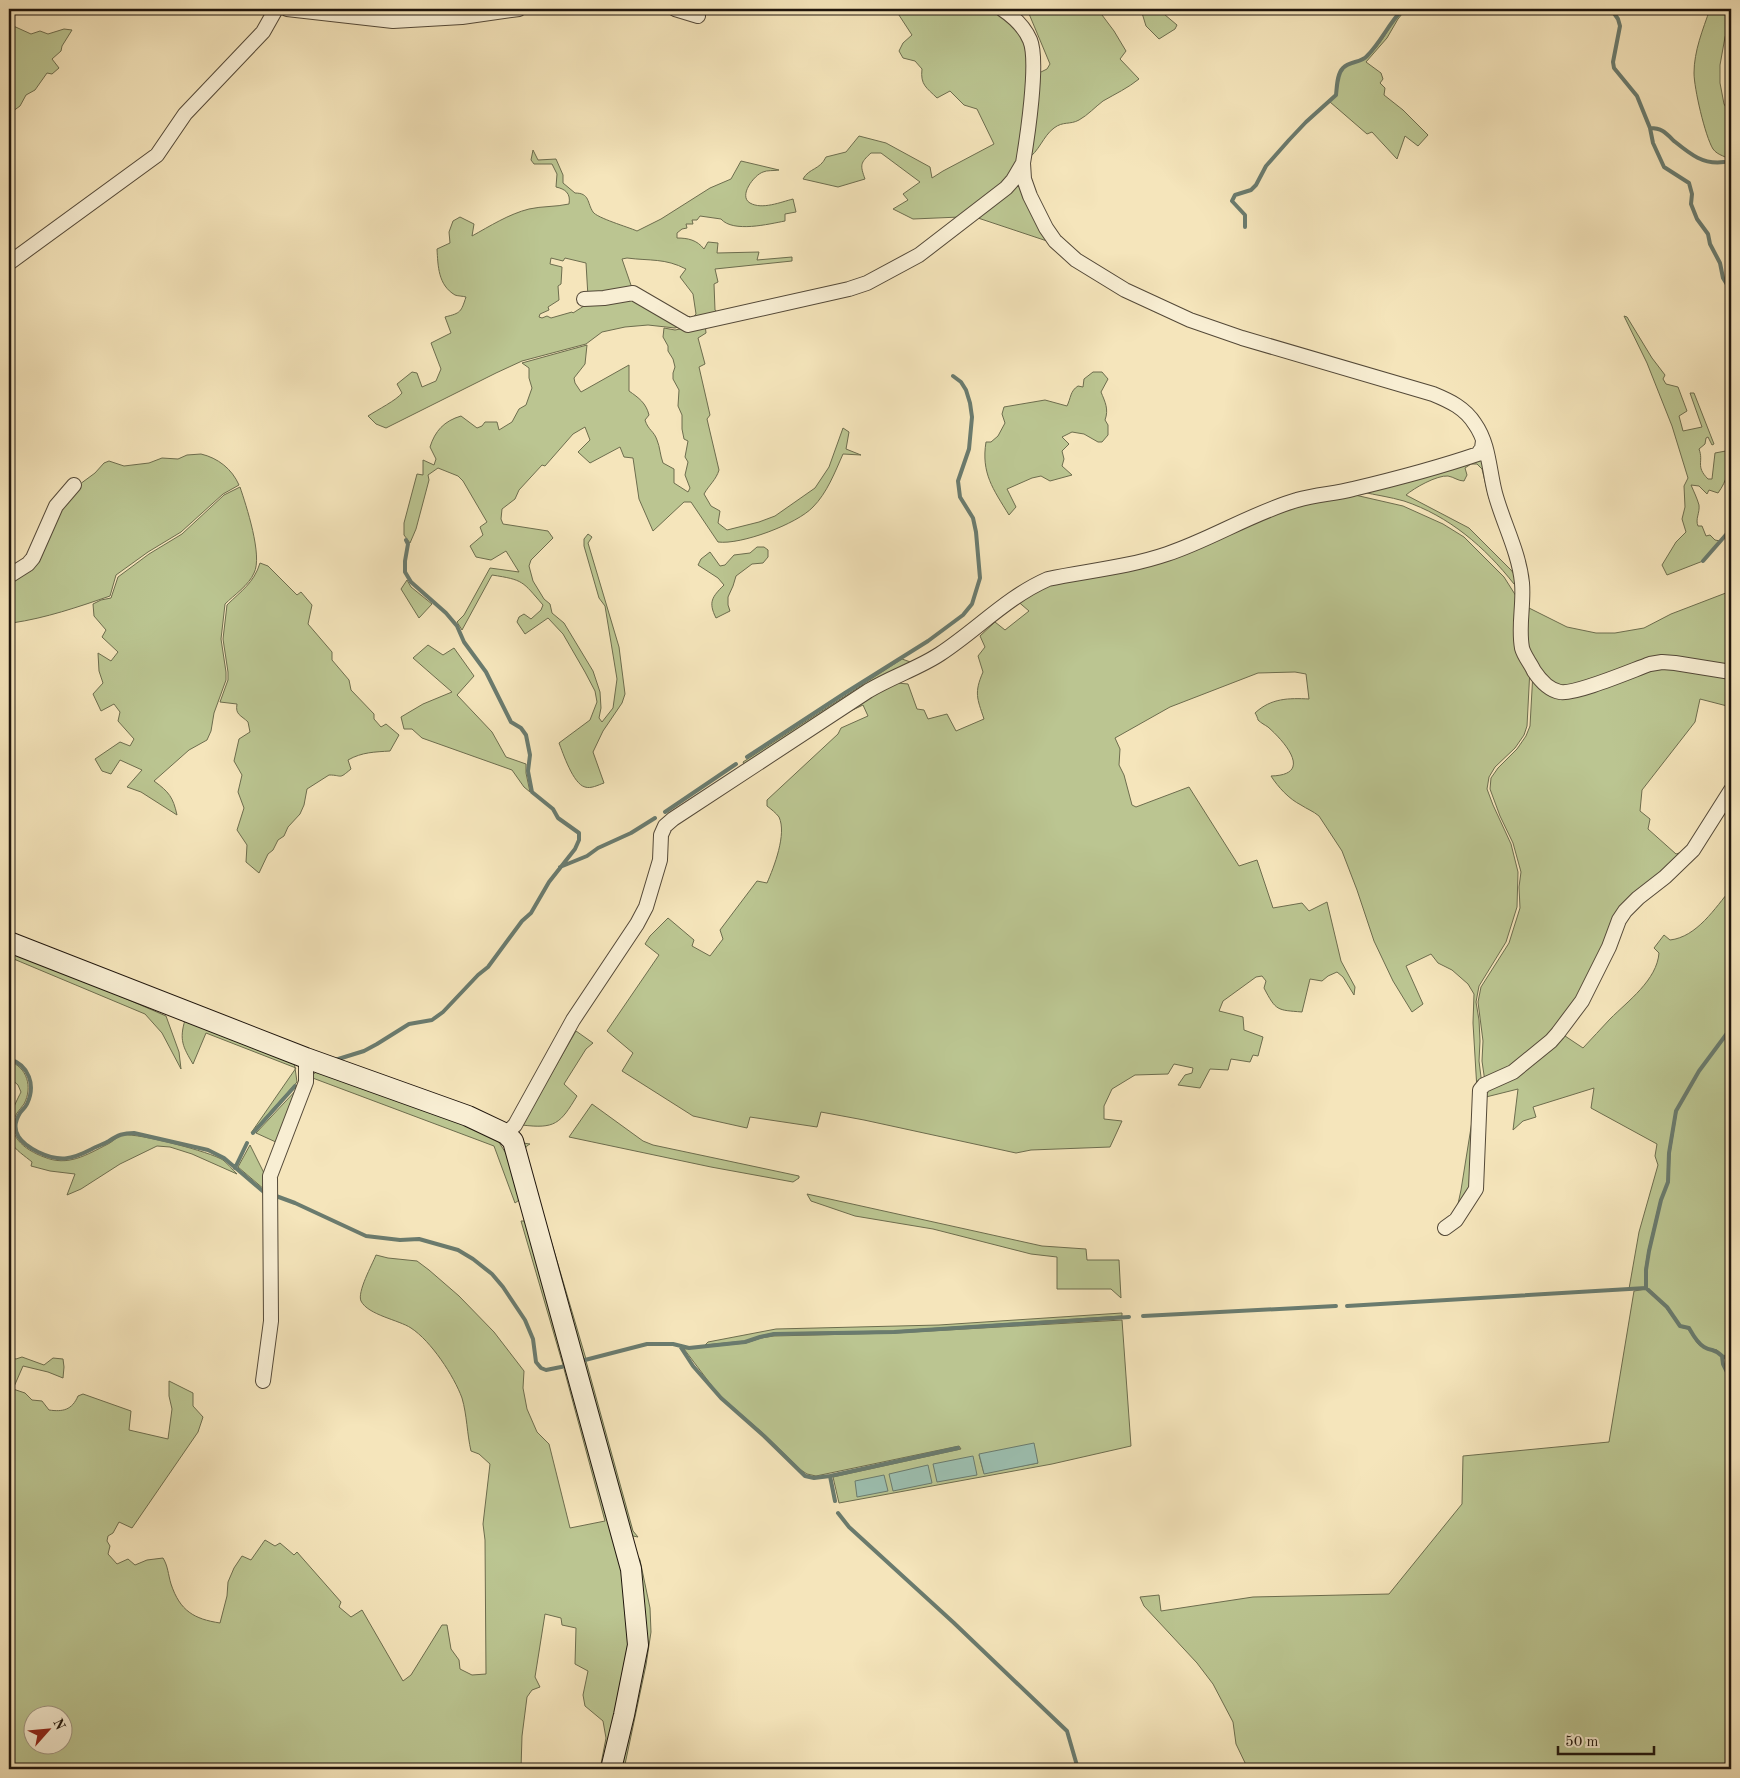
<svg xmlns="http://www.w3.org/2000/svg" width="1740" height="1778" viewBox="0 0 1740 1778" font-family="'Old Standard TT',serif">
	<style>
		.green { fill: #bbc591; stroke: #6d6d4e; fill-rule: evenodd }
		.water { fill: #9cbfb0; stroke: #6a7b6e }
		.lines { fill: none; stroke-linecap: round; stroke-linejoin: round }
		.stream { stroke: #6a7b6e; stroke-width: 4 }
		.street-casing { stroke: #544938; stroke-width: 16 }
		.secondary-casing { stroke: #1f150c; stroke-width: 22 }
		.street { stroke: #f8eed3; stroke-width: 14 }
		.secondary { stroke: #f8eed3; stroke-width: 20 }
	</style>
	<rect width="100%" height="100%" fill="#f5e5bb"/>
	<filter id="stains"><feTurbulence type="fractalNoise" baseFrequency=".004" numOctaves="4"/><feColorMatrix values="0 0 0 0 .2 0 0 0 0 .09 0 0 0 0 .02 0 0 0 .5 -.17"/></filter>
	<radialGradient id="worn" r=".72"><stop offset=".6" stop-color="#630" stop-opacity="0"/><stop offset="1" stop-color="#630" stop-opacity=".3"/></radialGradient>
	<!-- green -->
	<path class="green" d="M895,9H998L1022,30L1031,68L1015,173L960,217L913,219L893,209L908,200L903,194L920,182L881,153H871C860,163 860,165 865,179L838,187L803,179C809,168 820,170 826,157L846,152L859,136L886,143L930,167L932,178L943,171L994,144L977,109L964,105L950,91L937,98C927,88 920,85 922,69L915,61L903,58L899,51L903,43L912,35Z
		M1027,9H1090L1099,11L1114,31L1126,51L1120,59L1139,79C1128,88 1115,94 1103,101C1095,107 1088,115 1079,120C1070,125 1063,121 1054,128C1043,136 1039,152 1027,159L1037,74L1047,69L1050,64Z
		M1145,9H1158L1177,25L1175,29L1159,39L1146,26L1142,13Z
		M1403,9H1406L1398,19L1387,38L1366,62L1381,73L1383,79L1380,83L1385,88L1384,95L1403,110L1428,135L1418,146L1405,136L1397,159L1372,132L1367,134L1330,102C1341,90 1335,81 1342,70C1347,62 1359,63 1366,58C1382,45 1390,24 1403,9Z
		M1710,9H1731V21L1725,37L1720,65V83L1724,104L1731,116V161C1727,156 1718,156 1713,149C1705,136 1694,88 1694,73C1694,51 1703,29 1710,9Z
		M9,24L31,34L40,31L48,34L64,29L72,30L62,46L61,51L52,59L59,68L52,74L47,73L35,90L26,95L20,106L9,114Z
		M533,150L538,160L556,159L563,175V183L575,193C590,193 587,203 593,212C597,218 628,227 637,231L661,219L710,188L731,179L741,161L779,170C774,171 767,170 763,172C754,175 738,196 750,203C762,210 781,202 793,199L796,212L785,214V221C769,224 733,233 721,219L700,216L697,220H692L693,224H686L687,228L682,229L677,233V238C688,238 697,240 704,249L708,242L718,243L717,253L759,252L757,260L792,257V261L715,269L718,282L714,284L715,310L722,316L688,323L696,314L693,294L680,277L686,269C665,258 650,261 627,258L622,259L633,291L588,297L586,263L565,258L563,261L551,258L550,264L562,267L561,284L558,286L559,300L548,307L549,310L540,314L539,317L542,318L547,316L551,318L572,312L573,313L587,304L632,296L684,325L675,328L648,325L625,327L602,332L586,344L522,361L496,373L386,428L376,424L368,416C377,410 397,400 402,393L397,384L412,372L417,373L422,387L436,381L441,369L431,343L451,333L445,317C461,313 461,312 466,297C463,296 457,296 455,295C438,285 438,266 437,249L450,243L449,232L453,221L460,217L474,224L472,236C490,226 509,214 529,209C542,206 556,207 569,204C571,193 565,189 556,187L557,174L552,164H534L531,160Z
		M1018,182L1050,242L978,218Z
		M1624,316L1627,317L1652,358L1665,375L1663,379L1666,384L1678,387L1687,411L1679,416L1683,431L1702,427L1690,393H1694L1714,444L1712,445L1708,437L1706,438L1705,444L1699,449C1704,462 1695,466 1708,479H1712L1715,453L1731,450C1731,465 1727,481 1718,493L1709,490L1707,494L1699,486L1691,485C1694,492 1697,498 1699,505C1700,513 1695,519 1698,526H1702L1706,536L1710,535L1715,540L1720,541L1703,561L1667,575L1662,565L1676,542L1686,532L1682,519L1685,507L1684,486L1688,478L1672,426L1647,363Z
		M705,324L706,333L698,338L705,364L699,367L710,415L707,419L719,470C716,480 709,485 704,494L711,506L720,511L718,523L727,530L759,522L775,516L815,488L829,467L843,428L849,432L846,449L861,455L843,454C835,472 827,493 813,507C797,524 741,545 718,542L691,502H684L653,531L639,499L633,458L624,457L620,447L590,463L578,452L590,440L585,427L573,434L545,466L542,465L519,490L515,499L502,509L501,519L503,524L548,531L553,538L531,560L529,566L533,581L544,599L550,604L552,613L564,623L593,671L600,692L601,708L599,718L602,722L613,708L617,679L605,606L599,598L584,546V539L588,534L592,537L588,543L619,647L625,694L622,703L603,731L593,752L604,783C598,785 591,789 585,787C573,784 563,753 559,743L590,720L597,702L595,691L585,672L563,634L548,618L525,634L517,622L519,617L524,614L531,619L541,610L543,605C522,581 524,580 492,575L462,630L457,622L464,615L490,568L519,572L506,551L491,560L476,557L470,546L483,535L480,527L487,522L463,481L458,476L438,468L428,475L429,480L416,529L410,543L404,535V523L417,474L423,475V460L434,465L436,459L430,447C435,431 444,421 461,416L477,428L482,426L485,422H497L499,430L512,422L519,409L526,405L532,388L529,378V368L522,363L587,345L585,364L574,378L575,383L581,392L629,365V391C639,398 646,403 649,415L645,420C648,430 654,431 657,440C660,447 660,455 663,463L674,469V483L688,492L690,488L685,475L688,462L685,457L688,441L684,439L682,429V415L678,406L679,390L673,379V373L675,367L673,359L668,351V346L663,337L664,328L675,330Z
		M1093,372H1102L1108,379L1101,392C1105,402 1109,409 1105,420L1108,425V435L1102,442H1098L1084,434L1072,432L1062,437L1069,444L1062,451L1064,459L1062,466L1072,475L1050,481L1041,476L1032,478L1007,489L1016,507L1009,515C993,489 981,473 986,442H991L998,436L1005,423L1002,414L1004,407L1045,400L1067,406C1071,398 1070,391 1078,386L1083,387L1084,379Z
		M1481,453L1499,524L1489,498L1482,469L1477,464H1471L1465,468L1467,475L1464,481C1458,481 1454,477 1448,476C1437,475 1414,488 1406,495L1469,528L1511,570L1520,582L1517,584H1514C1485,547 1449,516 1404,501C1390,497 1376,495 1362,492Z
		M201,454C218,458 232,469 239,485L223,494L181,532L148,552L116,575L110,596C78,607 46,618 12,623L9,622V579L25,570L53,518L76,487L95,473L104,463L109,461L124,466L149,463L162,458L178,459L187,455Z
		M240,487C246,505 263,556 254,573C249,585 234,595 225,604L221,639L226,672V680L214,713L211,731L207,740L189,750L154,781C169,792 173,797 177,815L141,792L127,787L142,770L120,760L111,774L102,771L95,759L120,742L130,746L134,739L118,721L120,712L114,704L101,711L93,694L103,683L99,671L98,653L111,661L118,652L102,637L106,630L94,616L93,604L101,600L111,598L118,577L149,554L182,534L224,495Z
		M1355,495L1403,506L1443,524L1464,537L1504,577L1516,596L1530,668L1527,726L1524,735L1515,748L1495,767L1489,777L1487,789L1493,805L1511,844L1518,872L1517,907L1506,942L1479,986L1476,1002L1479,1020L1480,1041L1479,1061L1482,1085L1472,1189L1455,1218L1461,1190L1477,1090L1473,1023L1474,994L1468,984L1452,970L1438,963L1431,954L1406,966L1423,1004L1412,1012L1393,981L1374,941L1357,890L1342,851L1319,816C1313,811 1307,809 1301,805C1289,799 1278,787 1271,776C1314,775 1285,742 1268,727C1265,725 1261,723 1258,720C1258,719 1256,714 1255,713C1271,698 1289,698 1309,699L1306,674L1295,672L1258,673L1170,707L1115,738L1120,749L1119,765L1124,775L1132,805L1136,807L1189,787L1239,866L1257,860L1273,908L1302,903L1309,911L1327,902L1341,961L1355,987L1354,995L1343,977L1337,972L1328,976L1322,981L1310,979L1302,1012C1277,1010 1276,1011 1264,988L1266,981L1262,976L1256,977L1223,1001L1219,1011L1243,1017L1244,1030L1263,1037L1258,1056L1253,1055L1250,1062L1231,1059L1228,1070L1210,1069L1200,1088L1178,1085L1185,1075L1192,1073L1193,1068L1174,1064L1168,1074L1135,1075L1112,1089L1104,1106V1119L1122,1121L1110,1147L1031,1150L1016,1153L864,1120L821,1112L817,1127L750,1117L747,1128L693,1116L622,1071L633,1053L607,1031L659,955L645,944L650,936L668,918L694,940L692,946L710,956L723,939L720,930L757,881L767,883C774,867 787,834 779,817C776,813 771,809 767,806V800L838,734L841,728L868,716L863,705L838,717L887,682L908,684L917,709L924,710L928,719L947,714L956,731L984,719C977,698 974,693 983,672L978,656L985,647L980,636L995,622L1005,630L1029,611L1015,599L1035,587L1145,563L1295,503Z
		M757,547H764L768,550V557L763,563L752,564L736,576L733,586L728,597V605L730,611L716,618C708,602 712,597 724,585L718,578L698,565L701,559L710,552L720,566L725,565L734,555L750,553Z
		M260,563L268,566L297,595L301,592L312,605L308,624L332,652V660L349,680L351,690L374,714V719L381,727L386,724L399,735L390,751C375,752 362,752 348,760L351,769C338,780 343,775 329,775L307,789L304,805L300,814L288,827L284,836L278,840L273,850L268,854L259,873L246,862L247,845L237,830L244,808L238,792L242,775L234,761L239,739L250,732L248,722C241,715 235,715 237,704L220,702L228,680V672L223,639L227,605C241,591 254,583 260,563Z
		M407,580L411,587L432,604L419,618L401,589Z
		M1731,591V668L1679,660L1559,689L1525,652L1529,608L1567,627L1596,633H1615L1644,628L1671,614Z
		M428,645L443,655L454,648L474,676L457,695L492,732L506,757L526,764V773L530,792L524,787L512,770L422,738L412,729H404L401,717L423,704L452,692L413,658Z
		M902,659L916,664L746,768L743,762Z
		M1651,665L1731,675V707L1700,699L1695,722L1642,790L1640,811L1650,819L1648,829L1676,854L1682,852L1626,907L1583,994L1533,1054L1485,1082L1482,1061L1483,1041L1478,1002L1481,987L1509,943L1520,908L1519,887L1521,872L1513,843L1500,816L1490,789L1491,778L1498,768L1517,749L1526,736L1530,726L1533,672L1548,690Z
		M1731,889V1027L1699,1071L1676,1110L1669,1153L1668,1182L1660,1200L1648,1251L1645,1269V1287L1629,1289L1639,1232L1658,1165L1655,1156L1657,1144L1591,1108L1594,1088L1533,1107L1536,1117L1523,1121L1513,1130L1518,1089L1482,1098V1093L1562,1034L1583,1048C1592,1038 1601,1029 1610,1019C1628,1001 1657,980 1659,953L1654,948L1664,935L1670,940C1697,937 1715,908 1731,889Z
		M9,948L166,1016L179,1052L181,1069L162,1033L145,1014L9,957Z
		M185,1020L294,1061L297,1082L251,1133L296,1068L206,1033L193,1064C183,1047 179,1040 185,1020Z
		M1731,1030V1359L1723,1356L1717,1350L1707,1348L1699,1343L1689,1328L1681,1326L1668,1307L1647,1287L1646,1270L1649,1251L1661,1200L1669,1182L1670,1153L1677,1111L1700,1071Z
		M576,1031L593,1043L586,1049L564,1084L577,1096C560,1124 555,1129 522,1125Z
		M9,1061C27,1067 33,1087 24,1104C22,1107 19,1110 17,1113C4,1135 25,1150 44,1157C68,1167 86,1155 108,1144C114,1141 117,1136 124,1135C138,1133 211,1152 223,1160C228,1164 232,1169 237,1174L192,1154L170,1147L157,1146L120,1164L81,1189L67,1195L75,1174L50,1171L31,1166L32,1162C25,1156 15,1150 11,1142C2,1129 15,1104 21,1092L18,1085L9,1077Z
		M321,1068L495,1136L507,1155L522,1198L515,1203L494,1146L310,1077Z
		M299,1087L278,1143L256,1133Z
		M592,1104L643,1141L653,1145L799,1176V1178L793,1182L711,1167L569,1137Z
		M523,1143L530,1144C524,1147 525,1150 526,1156L586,1359L581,1361H586L633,1531L638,1537L628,1535L519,1149Z
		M250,1145L266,1177L265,1190L238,1167Z
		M807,1194L1042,1246L1086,1249L1087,1260H1119L1121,1298L1111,1289H1057V1257L1031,1254L933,1229L855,1216L811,1201Z
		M521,1221H526L569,1365L625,1573L628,1592L630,1649L605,1769H600L606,1738L603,1721L585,1706L583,1695L588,1671L575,1664L576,1628L562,1625L561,1618L545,1614L535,1677L540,1687L532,1690L527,1697L522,1736L521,1769H9V1357L16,1359L22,1357L44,1365L53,1358L63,1359L64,1367L63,1378L48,1372L23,1366L13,1389L25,1393L32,1400L42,1401L49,1410C63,1412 72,1410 78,1396L83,1394L131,1411L129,1430L168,1439L172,1409L169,1396V1381L193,1393V1406L203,1417L198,1432L132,1528L119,1522L113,1533L108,1536L107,1541L110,1546L108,1554L117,1564L128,1559L135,1565L147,1560L163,1558C168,1566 168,1574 171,1584C180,1611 194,1619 220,1623L227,1596L228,1582L234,1568L242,1556L251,1560L265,1540L275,1546L280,1543L294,1555L297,1552L341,1602L339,1607L351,1617L362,1610L403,1681L411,1675L442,1625H447L451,1649L459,1660L460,1669L472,1675L486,1674L485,1540L483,1524L490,1464L479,1454L471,1451C467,1434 467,1415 462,1398C454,1376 431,1341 411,1328C399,1320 368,1315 361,1301C357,1292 372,1265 376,1255L388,1258L417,1261L429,1270L459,1296L494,1332L524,1371L523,1388L527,1409L537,1432L549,1444L570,1528L605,1521L564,1369L568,1366L563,1365ZM32,1716H62V1746H32Z
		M1646,1289L1666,1308L1680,1327L1688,1329L1698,1344L1706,1349L1716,1351L1722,1357L1726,1373L1731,1381V1769H1248L1236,1744L1233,1722L1213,1684L1197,1663L1144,1606L1140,1597L1159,1595L1161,1611L1253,1597L1389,1594L1462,1504L1463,1456L1609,1442L1634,1291Z
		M1122,1313V1316L894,1331L774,1333L760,1336L745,1341L705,1345L708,1342L776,1329L939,1325Z
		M1122,1320L1131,1446L1052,1464L839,1503L833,1477L961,1449L959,1446L816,1476L807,1474L801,1470L765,1435L718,1394L684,1349L746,1343L761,1338L774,1336L895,1333ZM979,1455L1038,1463L984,1473Z
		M635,1551L640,1560L650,1608L651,1632L646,1665L624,1769H619Z"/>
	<!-- water -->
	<path class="water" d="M1034,1443L1038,1463L984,1474L979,1454Z
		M973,1456L977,1475L937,1482L933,1464Z
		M928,1465L932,1483L893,1491L889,1474Z
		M884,1475L888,1491L857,1497L855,1481Z"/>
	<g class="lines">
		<!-- stream -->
		<path class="stream" d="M1611,9L1618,19L1620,26L1613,62L1614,68L1637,96L1650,128L1653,143L1664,167L1689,183L1692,194L1691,204L1697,219L1708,234L1710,244L1720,263L1723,278L1731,291
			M1650,128C1662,128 1666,133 1674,141C1690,154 1703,165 1724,162
			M1245,227V215L1232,201L1235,195L1251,190L1256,185L1266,166L1289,140L1306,122L1336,95C1337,86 1337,74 1343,68C1349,61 1361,63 1367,56C1381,42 1389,23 1403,9
			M1703,561L1731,529
			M747,757L845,693L928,641L963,615L972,604L980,578L976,532L973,518L960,497L958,481L969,449L972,417L970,403L966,390L961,382L953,376
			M665,812L736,764
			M560,867L587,856L598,848L631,833L655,818
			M1731,1028L1699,1071L1676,1111L1669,1153L1668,1182L1661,1200L1649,1251L1646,1270V1288L1667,1307L1680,1326L1689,1328C1693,1335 1697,1343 1704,1347C1713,1352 1714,1348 1722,1356L1723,1364L1731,1380
			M9,1059C29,1065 36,1085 27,1104C25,1108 22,1110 20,1113C8,1132 22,1144 38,1152C59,1162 71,1160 92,1149C97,1146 104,1144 109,1141C118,1135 123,1133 134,1133L208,1150L224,1158L265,1193
			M335,1060L364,1051L377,1044L409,1024L432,1020L443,1012L478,975L488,967L522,921L531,913L549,882L575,849L579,840V833L558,818L553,809L532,792L528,771L530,755L526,735L521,728L511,722L486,672L464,642L457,626L446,613L411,582L405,572V561L408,544L406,540
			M253,1133L295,1086
			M235,1168L247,1143
			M276,1196L295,1203L366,1236L400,1240L419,1239L458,1250L473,1259L492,1274L503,1287L525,1320L533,1339L536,1362L541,1368L546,1370L566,1366
			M1347,1306L1646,1288
			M1143,1316L1336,1306
			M680,1346L693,1366L721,1398L764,1436L805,1476L814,1478L830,1476L958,1448
			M1722,1356L1731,1360
			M581,1361L647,1344H673L689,1348L745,1342L760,1337L774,1334L894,1332L1129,1317
			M830,1476L835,1501
			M838,1513L849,1527L954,1623L1067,1731L1078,1769"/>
		<!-- street casing -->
		<g class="street-casing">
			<path id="street" d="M287,9L393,21L462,17L519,9
				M675,9L698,16
				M1002,9C1014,17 1024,26 1030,40C1039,61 1027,139 1023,163L1024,179L1030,196L1046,228L1055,241L1076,260L1125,290L1190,320L1242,338L1433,394C1450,401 1465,408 1475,424C1489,444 1489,470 1495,493C1503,523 1519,552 1522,583C1524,605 1518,626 1522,648C1524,656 1531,664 1534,671C1540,680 1549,690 1560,692C1575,695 1633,670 1650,664L1662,662L1675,663L1731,672
				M9,263L157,155L185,114L263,32L276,9
				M584,299L604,298L633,293L688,325L849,289L867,283L919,255L1006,188L1013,180L1023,163
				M9,576L28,564L33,558L56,506L74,485
				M506,1134L515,1125L573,1020L637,924L646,907L660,860L661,835L665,826L673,819L868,691C891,677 919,668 940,654C978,629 1007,597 1048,579C1087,571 1129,567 1167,554C1212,539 1252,513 1297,500C1316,494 1335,494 1353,489C1395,479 1437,468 1478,454L1482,448L1483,441
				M1445,1228L1456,1220L1476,1189L1480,1090L1484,1085L1513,1072L1551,1041L1558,1033L1582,1001L1609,947L1619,920L1625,911L1638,898L1665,877L1693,850L1731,790
				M263,1381L271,1321L270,1176L306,1082V1058"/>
		</g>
		<!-- secondary casing -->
		<g class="secondary-casing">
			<path id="secondary" d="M9,942L306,1058L468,1116L506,1134L513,1141L631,1569L638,1645L624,1715L611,1769"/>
		</g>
		<!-- street -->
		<use href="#street" class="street"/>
		<!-- secondary -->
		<use href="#secondary" class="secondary"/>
	</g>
	<!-- margin -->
	<rect width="1740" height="1778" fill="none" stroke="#f5e5bb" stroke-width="30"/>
	<rect x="10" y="10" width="1720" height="1758" fill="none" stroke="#1f150c" stroke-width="2.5"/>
	<rect x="15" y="15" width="1710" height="1748" fill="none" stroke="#1f150c"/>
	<!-- north arrow -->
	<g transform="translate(48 1730) rotate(63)"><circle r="24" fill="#f8eed3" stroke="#a19783"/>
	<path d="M0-4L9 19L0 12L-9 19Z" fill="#8f2418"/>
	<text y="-8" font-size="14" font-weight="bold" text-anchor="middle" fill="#1f150c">N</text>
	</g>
	<!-- scale -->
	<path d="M1558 1746v8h96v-8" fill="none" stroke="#1f150c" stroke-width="2.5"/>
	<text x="1565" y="1746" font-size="15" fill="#1f150c" stroke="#f8eed3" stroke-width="4" paint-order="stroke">50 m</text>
	<rect width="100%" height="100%" filter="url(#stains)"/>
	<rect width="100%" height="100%" fill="url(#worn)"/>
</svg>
